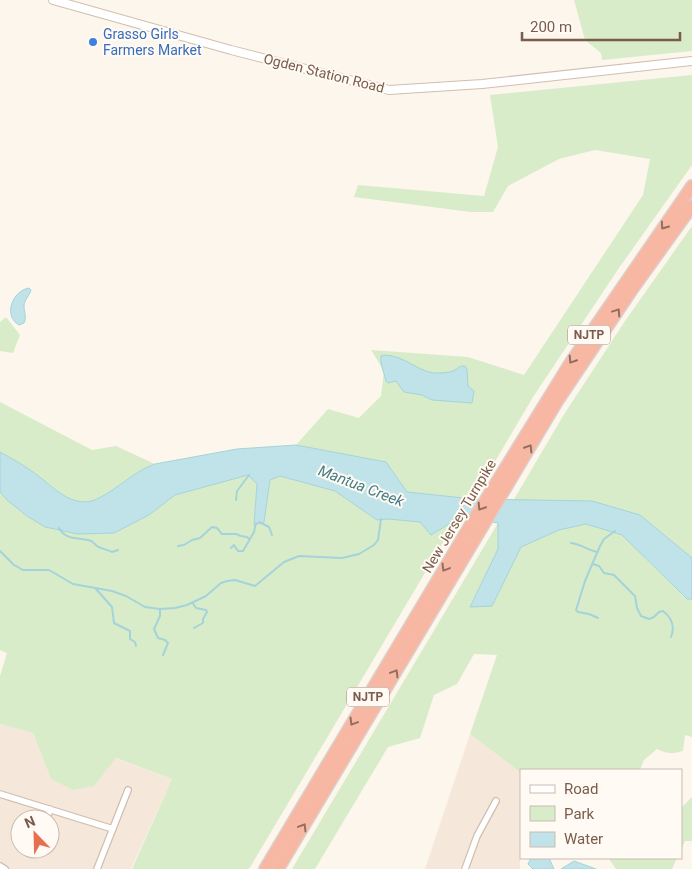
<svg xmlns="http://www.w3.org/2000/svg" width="692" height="869" viewBox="0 0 692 869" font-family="Roboto,sans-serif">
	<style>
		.residential { fill: #f5e8da; fill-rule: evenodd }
		.green { fill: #d8ecc9 }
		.water { fill: #bfe3e8; stroke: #a5d3da }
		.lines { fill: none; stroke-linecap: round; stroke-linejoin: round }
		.stream { stroke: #a5d3da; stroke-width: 2 }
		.minor-casing { stroke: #d1beb0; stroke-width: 8 }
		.tertiary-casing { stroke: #d1beb0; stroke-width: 10 }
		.motorway-casing { stroke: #dad1cd; stroke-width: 14 }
		.minor { stroke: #fff; stroke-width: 5.5 }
		.tertiary { stroke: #fff; stroke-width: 8 }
		.motorway { stroke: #f7b7a3; stroke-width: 11 }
		.oneway { stroke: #936e5e }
		.shop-dot { fill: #3f7fe0; stroke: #fffaf3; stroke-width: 2 }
		.labels { text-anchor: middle; stroke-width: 4; stroke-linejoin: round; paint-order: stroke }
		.shield { fill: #fffaf3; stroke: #a28b7f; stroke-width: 1 }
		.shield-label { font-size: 12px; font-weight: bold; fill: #7a5c4d }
		.shop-label { font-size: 14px; fill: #366cbe; stroke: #fffaf3; text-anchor: start }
		.street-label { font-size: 14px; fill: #7a5c4d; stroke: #fffaf3 }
		.water-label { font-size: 15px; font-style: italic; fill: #437c86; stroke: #fffaf3 }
	</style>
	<rect width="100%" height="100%" fill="#fdf6ec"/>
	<!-- residential -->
	<path class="residential" d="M0,724L33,733L51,779L94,786L115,758L172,779L131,869H0ZM20,819H50V849H20Z
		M470,734L521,773L520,869H425Z"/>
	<!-- green -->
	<path class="green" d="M574,0H692V51L602,60L601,53L585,40Z
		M692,75V165L619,268L533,397L473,499L407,492L386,462L296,445L328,409L359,418L381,396L384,371L371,350L468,357L524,375L643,195L650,159L595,150L559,159L508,186L493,212H471L354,197L358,185L484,196L498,147L490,95Z
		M692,226V558L640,515L513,501L563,416L625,321Z
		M6,317L20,335L13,353L0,351V322Z
		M0,402L92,450L116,446L155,464C133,472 119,488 99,498C73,512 52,485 33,472C22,464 11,458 0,452Z
		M248,475L257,483L254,525L264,522L270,480L280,476L335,491L377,520L387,519L420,522L431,535L457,519L249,869H132L172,779L116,758L94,786L73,790L51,779L33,733L0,724V676L7,653L0,650V492L7,500L27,516L45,527L78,534L114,533L149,515L175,495Z
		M498,523V549L470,606H492L521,547L559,530L586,524L622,535L686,599H692V737L685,735L683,751C673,754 666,754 657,749L644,760L640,770H521V773L470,734L497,655L474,654L457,684L434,695L420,738L388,747L315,869H292Z
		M692,797V841H685L681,850V808Z
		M604,858H677L672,869H616L609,859Z"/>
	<!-- water -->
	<path class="water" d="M29,288L31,290C30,295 24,300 24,306C24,313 27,316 24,323L19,325C3,316 12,291 29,288Z
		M385,355C405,356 417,371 434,373C440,373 450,373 455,370C459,367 459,366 465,366L467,369L468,386L474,391L472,403L432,400L422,395L404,392L396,381L388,383L386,381C384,372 380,365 381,356Z
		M296,445L386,462L407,492L473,499L592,501L640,515L692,558V599H687L622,535L586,524L559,530L521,547L492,606L470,607L498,549V523L465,518L457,519L431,535L420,522L388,519L377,520L335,491L280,476L270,480L264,522L254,525L257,484L248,475L175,495L149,515L114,533L78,534L45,527L27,516L7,500L0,492V452C11,458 22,464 33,472C52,485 73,512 99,498C119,488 133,472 155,464L237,449Z
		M531,858H549L554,869H533L528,864Z
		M574,861L596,869H561Z"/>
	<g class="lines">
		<!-- stream -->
		<path class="stream" d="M236,500L237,491L249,475
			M259,522L269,527L272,535
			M59,528C66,541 79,537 91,541C94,542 95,545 97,546C101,549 107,549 112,552L118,550
			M571,543C582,544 588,551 598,552
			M178,546L184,545L192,540L200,538L212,527L217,528L222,534H236L241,536L247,537L249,539
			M231,548L234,545L238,551H243L254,532L256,523
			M0,551L14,565L23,570H49L73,584L112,591L126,596L145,607L160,609L175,608L187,605L206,596L221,583L227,581L235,580L255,586L284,562L299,556L342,558L359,554L374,545L378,540L381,519
			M593,564L599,566L604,573L614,575L635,596L637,608L641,616L649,619L654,617L659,612L663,611C672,618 675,627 671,637
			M96,589L112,607L114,623L130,631V639L135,642L136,646
			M192,602L196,608L206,610L207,612L203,619V623L194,628
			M160,609V616L154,629L158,638L165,640L168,643L163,655
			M598,618L589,614L578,612L576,610L585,581L600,546L604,539L615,531"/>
		<!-- minor casing -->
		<g class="minor-casing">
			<path id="minor" d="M0,794L113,829
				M47,819L50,809
				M0,866L5,869
				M97,869L128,790
				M465,869L477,836L496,801"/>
		</g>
		<!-- tertiary casing -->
		<g class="tertiary-casing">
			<path id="tertiary" d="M53,0L231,50L389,90L482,84L692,61"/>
		</g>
		<!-- motorway casing -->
		<g class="motorway-casing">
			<path id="motorway" d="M265,869L477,514L571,362L692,186
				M278,869L558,400L631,291L692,206"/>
		</g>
		<!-- minor -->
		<use href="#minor" class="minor"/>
		<!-- tertiary -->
		<use href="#tertiary" class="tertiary"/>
		<!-- motorway -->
		<use href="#motorway" class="motorway"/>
	</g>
	<!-- one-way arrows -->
	<defs><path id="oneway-chevron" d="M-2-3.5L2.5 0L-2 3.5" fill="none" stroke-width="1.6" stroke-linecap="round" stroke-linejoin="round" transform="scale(1.25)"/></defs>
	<g class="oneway">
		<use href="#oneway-chevron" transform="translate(664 226) rotate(125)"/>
		<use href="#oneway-chevron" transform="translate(617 312) rotate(-56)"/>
		<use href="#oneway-chevron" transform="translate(572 360) rotate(123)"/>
		<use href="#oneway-chevron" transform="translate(529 448) rotate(-58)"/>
		<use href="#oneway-chevron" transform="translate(481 507) rotate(122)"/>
		<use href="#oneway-chevron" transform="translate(445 568) rotate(121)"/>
		<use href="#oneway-chevron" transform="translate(395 673) rotate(-59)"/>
		<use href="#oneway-chevron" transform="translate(353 722) rotate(121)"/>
		<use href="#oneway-chevron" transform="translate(303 827) rotate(-59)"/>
	</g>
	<!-- markers -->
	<circle class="shop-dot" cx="93" cy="42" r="5"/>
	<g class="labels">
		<!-- shield labels -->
		<g class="shield">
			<rect x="568" y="325.5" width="42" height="19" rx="4"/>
			<rect x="347" y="687.5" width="42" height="19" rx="4"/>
		</g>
		<g class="shield-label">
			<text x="589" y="339">NJTP</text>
			<text x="368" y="701">NJTP</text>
		</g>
		<!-- shop labels -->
		<g class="shop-label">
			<text x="103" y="39">Grasso Girls<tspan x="103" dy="16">Farmers Market</tspan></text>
		</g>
		<!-- street labels -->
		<g class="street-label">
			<text transform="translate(324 73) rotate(14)" y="5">Ogden Station Road</text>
			<text transform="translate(459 516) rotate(-59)" y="5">New Jersey Turnpike</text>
		</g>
		<!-- water labels -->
		<g class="water-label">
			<text transform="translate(361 486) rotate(21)" y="5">Mantua Creek</text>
		</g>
	</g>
	<!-- legend -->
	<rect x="520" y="769" width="162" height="90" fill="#fffaf3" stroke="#cabbb1"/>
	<rect x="530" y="785" width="25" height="8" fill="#ffffff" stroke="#cabbb1"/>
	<text x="564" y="794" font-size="15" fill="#7a5c4d">Road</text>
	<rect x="530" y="806" width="25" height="15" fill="#d8ecc9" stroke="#cabbb1"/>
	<text x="564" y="819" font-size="15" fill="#7a5c4d">Park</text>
	<rect x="530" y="832" width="25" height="15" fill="#bfe3e8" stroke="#cabbb1"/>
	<text x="564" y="844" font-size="15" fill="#7a5c4d">Water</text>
	<!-- north arrow -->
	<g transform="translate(35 834) rotate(337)"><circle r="24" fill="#fffaf3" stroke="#cabbb1"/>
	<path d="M0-4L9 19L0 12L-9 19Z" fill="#e76f51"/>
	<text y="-8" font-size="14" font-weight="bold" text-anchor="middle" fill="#7a5c4d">N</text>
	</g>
	<!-- scale -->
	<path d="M522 32v8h158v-8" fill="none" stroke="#7a5c4d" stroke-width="2.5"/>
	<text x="530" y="32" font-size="15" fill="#7a5c4d" stroke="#fffaf3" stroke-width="4" paint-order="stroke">200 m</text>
</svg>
